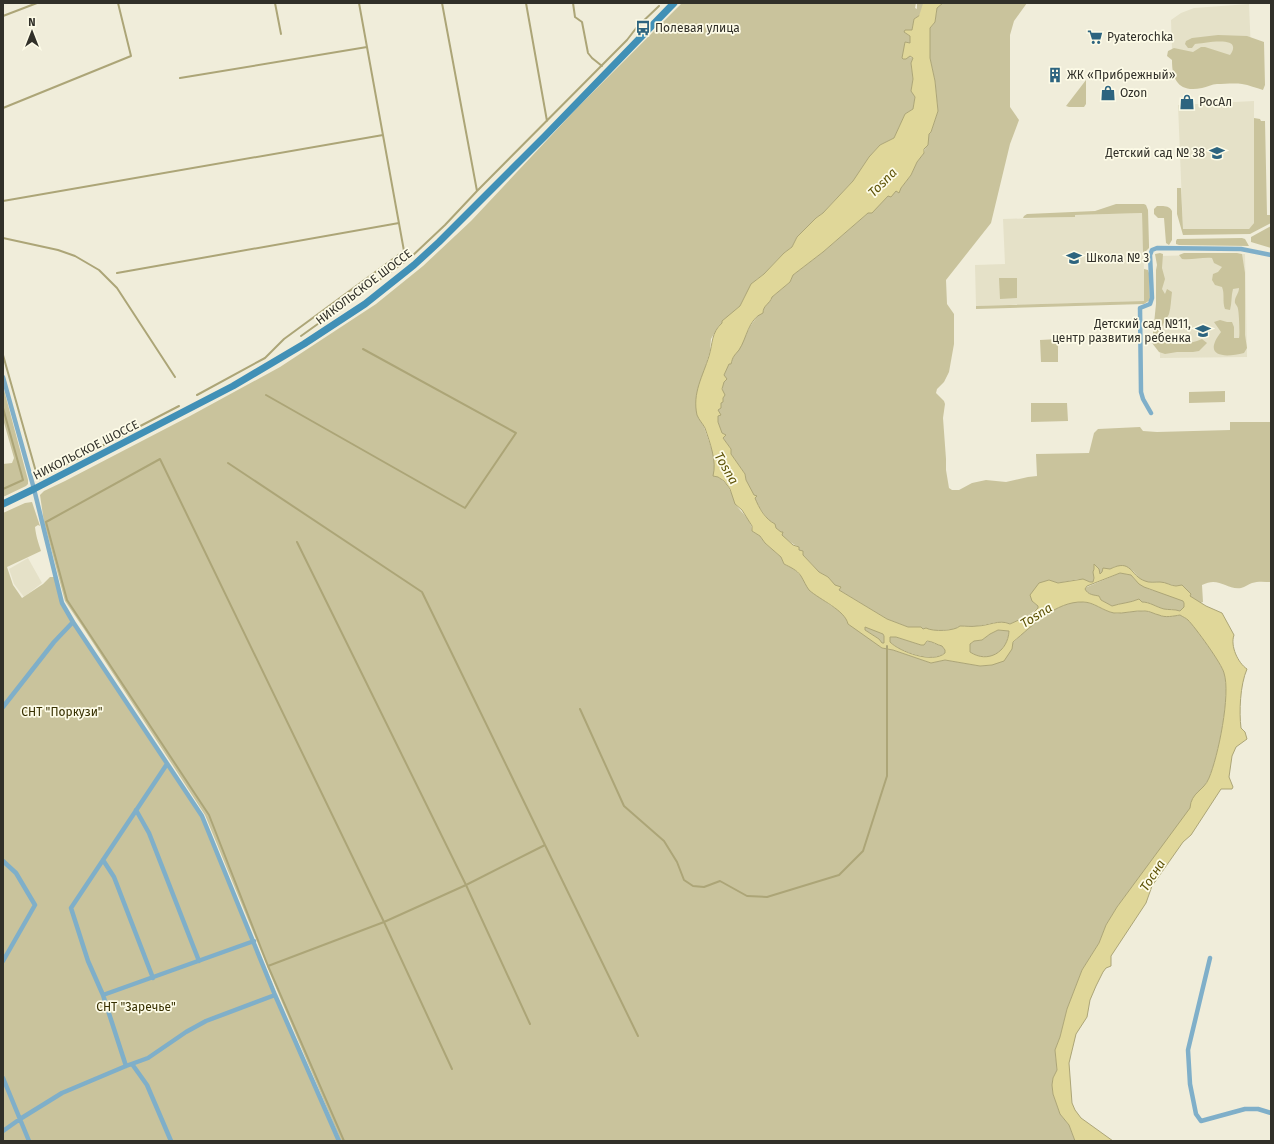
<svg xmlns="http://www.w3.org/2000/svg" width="1274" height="1144" viewBox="0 0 1274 1144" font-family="'Fira Sans',sans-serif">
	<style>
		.built { fill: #e5e1c8 }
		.green { fill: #c9c39c }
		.water { fill: #e0d799; stroke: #aca577; fill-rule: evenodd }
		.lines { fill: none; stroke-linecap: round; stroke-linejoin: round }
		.stream { stroke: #aca577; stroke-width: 2 }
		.river { stroke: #e0d799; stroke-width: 11 }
		.street { stroke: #7fafc9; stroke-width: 4.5 }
		.secondary { stroke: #4190b6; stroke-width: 7 }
		.labels { text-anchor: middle; stroke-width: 3.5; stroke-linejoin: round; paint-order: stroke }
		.poi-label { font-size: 12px; fill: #313029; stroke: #fdfbe7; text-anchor: start }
		.street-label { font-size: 12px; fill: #313029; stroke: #fdfbe7 }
		.park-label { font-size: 12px; fill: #373000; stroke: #fdfbe7 }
		.water-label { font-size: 13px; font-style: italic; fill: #5d5206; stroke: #fdfbe7 }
	</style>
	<rect width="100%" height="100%" fill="#f0edda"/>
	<!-- built -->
	<path class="built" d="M1249,4L1252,76L1173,78L1171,20L1181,13L1194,8Z
		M1254,101V223L1249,229H1183L1178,105Z
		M1142,213L1145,301L976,306L975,265L1005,264L1003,219L1075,217V215Z
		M1245,254L1247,357L1160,358L1158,256Z
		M28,558L42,583L24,597L14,584L9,569Z"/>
	<!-- green -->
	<path class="green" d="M682,3H916L915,8L917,9V3H931L928,10L914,19L912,30L904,32L910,36V43L905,42L903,55L913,58L911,63L913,79L911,91L915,97L913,109L905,114L894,138L880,145L869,157L853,181L823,213L816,218L797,237L792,247L784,253L764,274L756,280L745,296L740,306L718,327L711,339L710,351L696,399L698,416L704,427L712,450L718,477C726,482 729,488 733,496C734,499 734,503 736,505C742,513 752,521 752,531L760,536L765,543L781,557L784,564L793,568L801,576L809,589L830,605L842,612L847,620L882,648L893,650L931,663L945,660L980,666L992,665C1012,643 1050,601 1082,602C1094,602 1103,611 1114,613C1123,614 1133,611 1141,611C1148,611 1153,613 1159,615C1165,618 1174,616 1180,615C1183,617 1186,618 1188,620C1195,626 1222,664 1224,673C1231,694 1218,757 1209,778C1204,791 1191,792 1191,808L1117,907L1106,925L1099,943L1082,970L1067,1009L1060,1037L1055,1050L1057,1070L1053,1078L1052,1085L1053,1094L1060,1114L1069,1125L1075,1141H341L281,1000L205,815L84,629L65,601L44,522L40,495L44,491L65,481L190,416L280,367L376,304L423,266L471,221L578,107Z
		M943,3H1027L1014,21L1010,35V107L1019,120L1010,144L991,223L946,280L947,304L954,314V344L949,372L944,382L937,389L936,393L944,401L945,404L943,418L946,459V470L949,488L952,490H959L972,483L986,480L1006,482L1028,477L1037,476L1036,454L1089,453L1094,433L1098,429L1140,427L1143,431L1157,432L1230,430V422H1271V582C1265,582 1258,581 1252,583C1249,584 1245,587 1241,588C1226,590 1219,576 1202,585L1203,602L1200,603L1189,596L1191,594L1182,585L1176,586L1161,582H1146L1140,579L1133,571L1116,566L1100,574L1094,564V569L1093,572L1094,578L1093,582H1090L1079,579L1058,583L1048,580L1032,601L1038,606V608C1030,615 1020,620 1010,624C999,619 988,625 977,626C972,627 966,626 960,626L956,629L931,631L917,627H908L887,619L839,590L840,588L834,585L828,577L819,572L803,555V551L799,550V547C790,543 777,533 774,524L769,521L759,507L746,480L745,474L731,454V449L723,438L718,422V410L721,403L724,375L729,363H731L733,355L738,350L751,325L767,303L771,300L772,297L790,282L793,275L823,252L868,213L876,208L888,196L901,188L911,175L917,162L924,153L929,134L931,132L938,111L935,81L930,58L929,42L930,28L935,22L937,8Z
		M1218,35L1247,36L1264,42L1265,85L1263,90C1256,88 1249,85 1242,84C1235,83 1224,84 1217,84C1212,84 1207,87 1202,88C1179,93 1172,80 1172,60L1167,56L1168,51L1174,48L1193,52L1201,47H1205L1230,55C1245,34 1202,44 1195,44L1192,48H1188L1185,44L1186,41L1192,38Z
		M1086,80V104L1084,107H1069L1066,106Z
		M1254,118L1260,119L1261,121H1265L1267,215H1271V223L1250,234L1183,235L1177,214V188H1181L1183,229H1249L1254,223Z
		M1116,204H1144L1146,205L1148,210L1149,245V248L1146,251L1143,252L1142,213L1075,215V217L1023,218L1024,216L1027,214L1095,211Z
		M1157,206C1163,206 1169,205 1172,211V240L1169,245L1166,243L1164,218H1158L1154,214V209Z
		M1271,226V248L1251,242V237Z
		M1242,238L1245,239L1249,246L1179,245L1176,244V241L1177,239Z
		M1160,253L1163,254L1162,268L1165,279L1162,289L1165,294L1167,289L1172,292C1171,299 1171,307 1169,314C1167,319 1162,323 1162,328C1162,350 1188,345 1202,339L1207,343L1199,351L1193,352H1177L1165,354L1159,352L1152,343L1156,304V270L1157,265L1155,254Z
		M1184,253H1237L1242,254L1245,273V335L1247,348L1244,353C1224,358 1202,357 1221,332L1214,322L1220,320L1227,322H1232L1234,327V338H1239C1240,335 1239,313 1238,309C1238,307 1236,305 1235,303C1234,297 1239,294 1239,288L1233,289C1231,296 1232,303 1230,310L1225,309C1222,301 1225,294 1222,287L1215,285L1212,280L1213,274L1218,272L1222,267L1214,263L1212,258C1203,257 1192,260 1182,259L1179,255Z
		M1144,269L1148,270L1149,273L1150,300L1144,304L976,309V306L1144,301Z
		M999,278H1017V298L1000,299Z
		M1058,339V362H1041L1040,340Z
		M3,386L28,480V484L26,486L3,497V464L12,463L14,458L3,419Z
		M1225,391V402L1189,403V392Z
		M1031,403H1067L1068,421L1031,422Z
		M32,502L40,526L38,525L35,527C36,536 38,542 41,551L7,567L13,585L22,598L43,584L50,577H55L62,603L202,816L254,941L339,1141H3V513L25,503Z
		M1120,573L1131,575C1143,589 1150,590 1168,594C1173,596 1178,599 1183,601L1184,603V607L1180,611C1174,609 1169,610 1164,609C1156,607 1150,602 1142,602L1139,599C1130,603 1121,603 1112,606L1101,600L1099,596C1094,595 1088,595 1085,589L1087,587Z
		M865,627H868L883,634L884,636V644L881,643L879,639L865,630Z
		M998,630L1009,631C1008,652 988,664 970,652V644L974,641L982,640L990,634Z
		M890,637H896L921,645C931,638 932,644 942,646L945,650V653C933,663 901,652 890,642Z"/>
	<!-- water -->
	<path class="water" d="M931,3H943L937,8L935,22L930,28V58L935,81L938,111L931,132L929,134L928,145L924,149V153L917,162L911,175L901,188L899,193L896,191L891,197L888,196L872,213H868L823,252L793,275L790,282L772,297C770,304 763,305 763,313C748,319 747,338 739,350C734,356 733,356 731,364H729L724,375L727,379L724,382L722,389L725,395L723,398V402L721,403V408L718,410L721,415L718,416V422L722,433L726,435L723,438L731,449V454L745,474L746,480L754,495L757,496L755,498C759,508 765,519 775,524L776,528L781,532H783L782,535L793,545L799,547V550L803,551V555L819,572L828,577L835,585L841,587L839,590L887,619L908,627H921L923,629L926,628C933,632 955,631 960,626C966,626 972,627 977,626C988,626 999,619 1010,624L1032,614L1038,608V606L1032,601L1030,595L1039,583L1049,580L1058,583L1083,579L1090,582H1093L1094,578L1093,572L1094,569V564L1099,569L1100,574L1102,572L1103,568L1110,569C1132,558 1130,576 1145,581C1149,583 1155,582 1160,582C1166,582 1171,586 1176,586C1178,586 1180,585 1182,585L1191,594L1190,596L1206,606L1222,613L1234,635C1230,646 1238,663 1247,669C1240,685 1239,712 1241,728L1245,732L1247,739L1236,747L1232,756L1229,777L1233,787L1232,789H1221L1191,835L1183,842L1152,886L1146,903L1111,956V966L1106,968L1103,972L1096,986L1090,1000L1087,1017L1076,1034L1069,1063L1072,1103L1075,1110L1081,1118L1113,1141H1075L1069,1125L1060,1114L1053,1094L1052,1085L1053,1078L1057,1070L1055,1050L1060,1037L1067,1009L1082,970L1099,943L1106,925L1117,907L1190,808C1191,792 1204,791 1209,778C1218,757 1231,694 1224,673C1222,664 1195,627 1188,620C1186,618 1183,617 1180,615C1174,616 1165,618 1159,615C1154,614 1150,611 1145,611C1135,610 1124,614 1114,613C1103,611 1094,602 1083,602C1056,601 1032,626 1013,642L1012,649L1004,661L992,665L980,666L945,660L931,663L893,650L882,648L848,624C845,610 820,600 809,590C806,586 804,581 801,576C797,570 790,567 784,564L781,557L765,543L760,536L752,531V526L742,510L735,504L730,489L724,481L718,477L713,476C717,461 710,443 705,428C703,424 699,420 697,415C692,393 703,376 709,356C713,343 711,333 722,323V321L740,306L751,284L764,274L784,253L792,247L797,237L816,218L823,213L853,181L869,157L880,145L894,138L905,114L913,109L915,97L911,91L913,79L911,63L913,58L910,56L906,59H903L902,58L905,42L910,43V36L904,32L905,30H912L914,19L928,10ZM1120,573L1131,575L1139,584L1144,587L1183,601L1184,603V607L1180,611C1174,609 1169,610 1164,609C1156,607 1150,602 1142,602L1139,599C1130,603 1121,603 1112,606L1101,600L1099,596C1094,595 1088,595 1085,589L1087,586ZM865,627L883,634L884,636V643H882L879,639L865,630ZM998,630L1009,631C1008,652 988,664 970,652V644L974,641L982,640L990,634ZM890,637H896L921,645H924L927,641C932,641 937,645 942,646L945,650V653C933,664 900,652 890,642Z"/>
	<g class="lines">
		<!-- stream -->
		<path class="stream" d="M275,3L281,34
			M442,3L477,191
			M526,3L547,121
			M573,3L575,17L582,22L588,53L592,58L602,66
			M3,16L37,3
			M180,78L367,47
			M3,108L131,56L118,3
			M3,201L383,135
			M3,238L58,250L75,256L99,270L117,288L175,377
			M117,273L399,223
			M301,336L410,258L445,225L477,191L627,40L637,27L659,6
			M3,355L38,479L179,406
			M197,395L265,358L284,339L404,251L359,3
			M266,395L465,508L516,433L363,349
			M3,408L23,480L3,489
			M228,463L422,592L545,845L466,885L384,922L268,966L344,1141
			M297,542L466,885L530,1024
			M580,709L624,806L664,841L677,862L684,880L693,886L704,887L720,881L747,896L767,897L839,875L863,851L887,776V646
			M545,845L638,1036
			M268,966L209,815L67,600L46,522L160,459L384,922L452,1069"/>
		<!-- river -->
		<path class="river" d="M922,25L929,3"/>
		<!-- street -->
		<path class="street" d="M3,377L34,489L62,603L73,622L202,816L275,995L339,1141
			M1151,413L1143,399L1141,392L1140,308L1150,304L1152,298L1150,255L1152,250L1157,248L1241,249L1271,255
			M3,707L54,642L73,622
			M136,810L149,833L199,961
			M103,860L114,877L153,978
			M3,861L16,873L35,905L3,961
			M1210,958L1188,1050L1190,1084L1196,1114L1201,1121L1245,1109H1258L1271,1113
			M103,995L254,941
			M132,1064L147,1085L171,1141
			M126,1066L103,995L88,961L71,908L167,764
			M3,1078L29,1141
			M3,1131L20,1119L62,1093L126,1066L148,1058L186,1032L206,1021L275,995"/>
		<!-- secondary -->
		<path class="secondary" d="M3,504L34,489L233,386L304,344L365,304L414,265L439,242L545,136L674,3"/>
	</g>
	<!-- icons -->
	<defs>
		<g id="bus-bare" transform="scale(1.2)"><path d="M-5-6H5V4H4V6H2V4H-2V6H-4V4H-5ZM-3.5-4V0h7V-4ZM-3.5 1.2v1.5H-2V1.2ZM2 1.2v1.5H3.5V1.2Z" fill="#2d647f" stroke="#fdfbe7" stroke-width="2.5" paint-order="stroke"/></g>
		<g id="supermarket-bare" transform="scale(1.2)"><path d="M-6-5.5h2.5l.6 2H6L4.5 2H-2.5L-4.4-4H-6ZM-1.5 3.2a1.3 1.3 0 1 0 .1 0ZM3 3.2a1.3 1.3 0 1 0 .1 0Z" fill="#2d647f" stroke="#fdfbe7" stroke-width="2.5" paint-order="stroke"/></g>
		<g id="building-bare" transform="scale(1.2)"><path d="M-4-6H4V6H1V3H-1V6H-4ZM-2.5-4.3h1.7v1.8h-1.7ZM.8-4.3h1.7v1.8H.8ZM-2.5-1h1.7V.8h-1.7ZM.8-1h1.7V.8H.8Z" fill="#2d647f" stroke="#fdfbe7" stroke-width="2.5" paint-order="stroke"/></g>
		<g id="shop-bare" transform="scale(1.2)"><path d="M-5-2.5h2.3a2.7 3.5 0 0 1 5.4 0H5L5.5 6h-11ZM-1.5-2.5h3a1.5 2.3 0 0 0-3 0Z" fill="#2d647f" stroke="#fdfbe7" stroke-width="2.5" paint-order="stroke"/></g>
		<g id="school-bare" transform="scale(1.2)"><path d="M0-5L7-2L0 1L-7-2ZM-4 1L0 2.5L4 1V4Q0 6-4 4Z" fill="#2d647f" stroke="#fdfbe7" stroke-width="2.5" paint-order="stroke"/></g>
	</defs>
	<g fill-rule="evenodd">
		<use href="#bus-bare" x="643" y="28"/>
		<use href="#supermarket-bare" x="1095" y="37"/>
		<use href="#building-bare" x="1055" y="75"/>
		<use href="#shop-bare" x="1108" y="93"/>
		<use href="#shop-bare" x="1187" y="102"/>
		<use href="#school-bare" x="1217" y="153"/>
		<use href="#school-bare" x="1074" y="258"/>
		<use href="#school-bare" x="1203" y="331"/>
	</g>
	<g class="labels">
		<!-- poi labels -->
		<g class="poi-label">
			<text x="655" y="32">Полевая улица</text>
			<text x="1107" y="41">Pyaterochka</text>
			<text x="1067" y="79">ЖК «Прибрежный»</text>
			<text x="1120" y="97">Ozon</text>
			<text x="1199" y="106">РосАл</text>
			<text x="1205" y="157" text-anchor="end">Детский сад № 38</text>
			<text x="1086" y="262">Школа № 3</text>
			<text x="1191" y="328" text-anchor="end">Детский сад №11,<tspan x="1191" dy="14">центр развития ребенка</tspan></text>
		</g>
		<!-- street labels -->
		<g class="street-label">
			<text transform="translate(364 287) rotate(-37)" y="4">НИКОЛЬСКОЕ ШОССЕ</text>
			<text transform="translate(86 450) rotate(-27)" y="4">НИКОЛЬСКОЕ ШОССЕ</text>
		</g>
		<!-- park labels -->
		<g class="park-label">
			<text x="62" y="716">СНТ "Поркузи"</text>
			<text x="136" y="1011">СНТ "Заречье"</text>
		</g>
		<!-- water labels -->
		<g class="water-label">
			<text transform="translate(882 182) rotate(-45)" y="5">Tosna</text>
			<text transform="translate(727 468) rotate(60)" y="5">Tosna</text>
			<text transform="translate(1036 615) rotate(-32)" y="5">Tosna</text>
			<text transform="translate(1152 875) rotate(-57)" y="5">Тосна</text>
		</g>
	</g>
	<!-- border -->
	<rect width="1274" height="1144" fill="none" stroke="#313029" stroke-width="8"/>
	<!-- north arrow -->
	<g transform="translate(32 32)" stroke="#fdfbe7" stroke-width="3" paint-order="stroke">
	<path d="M0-3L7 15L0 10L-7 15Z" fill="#313029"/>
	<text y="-6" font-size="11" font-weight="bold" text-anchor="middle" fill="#313029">N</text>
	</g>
</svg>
